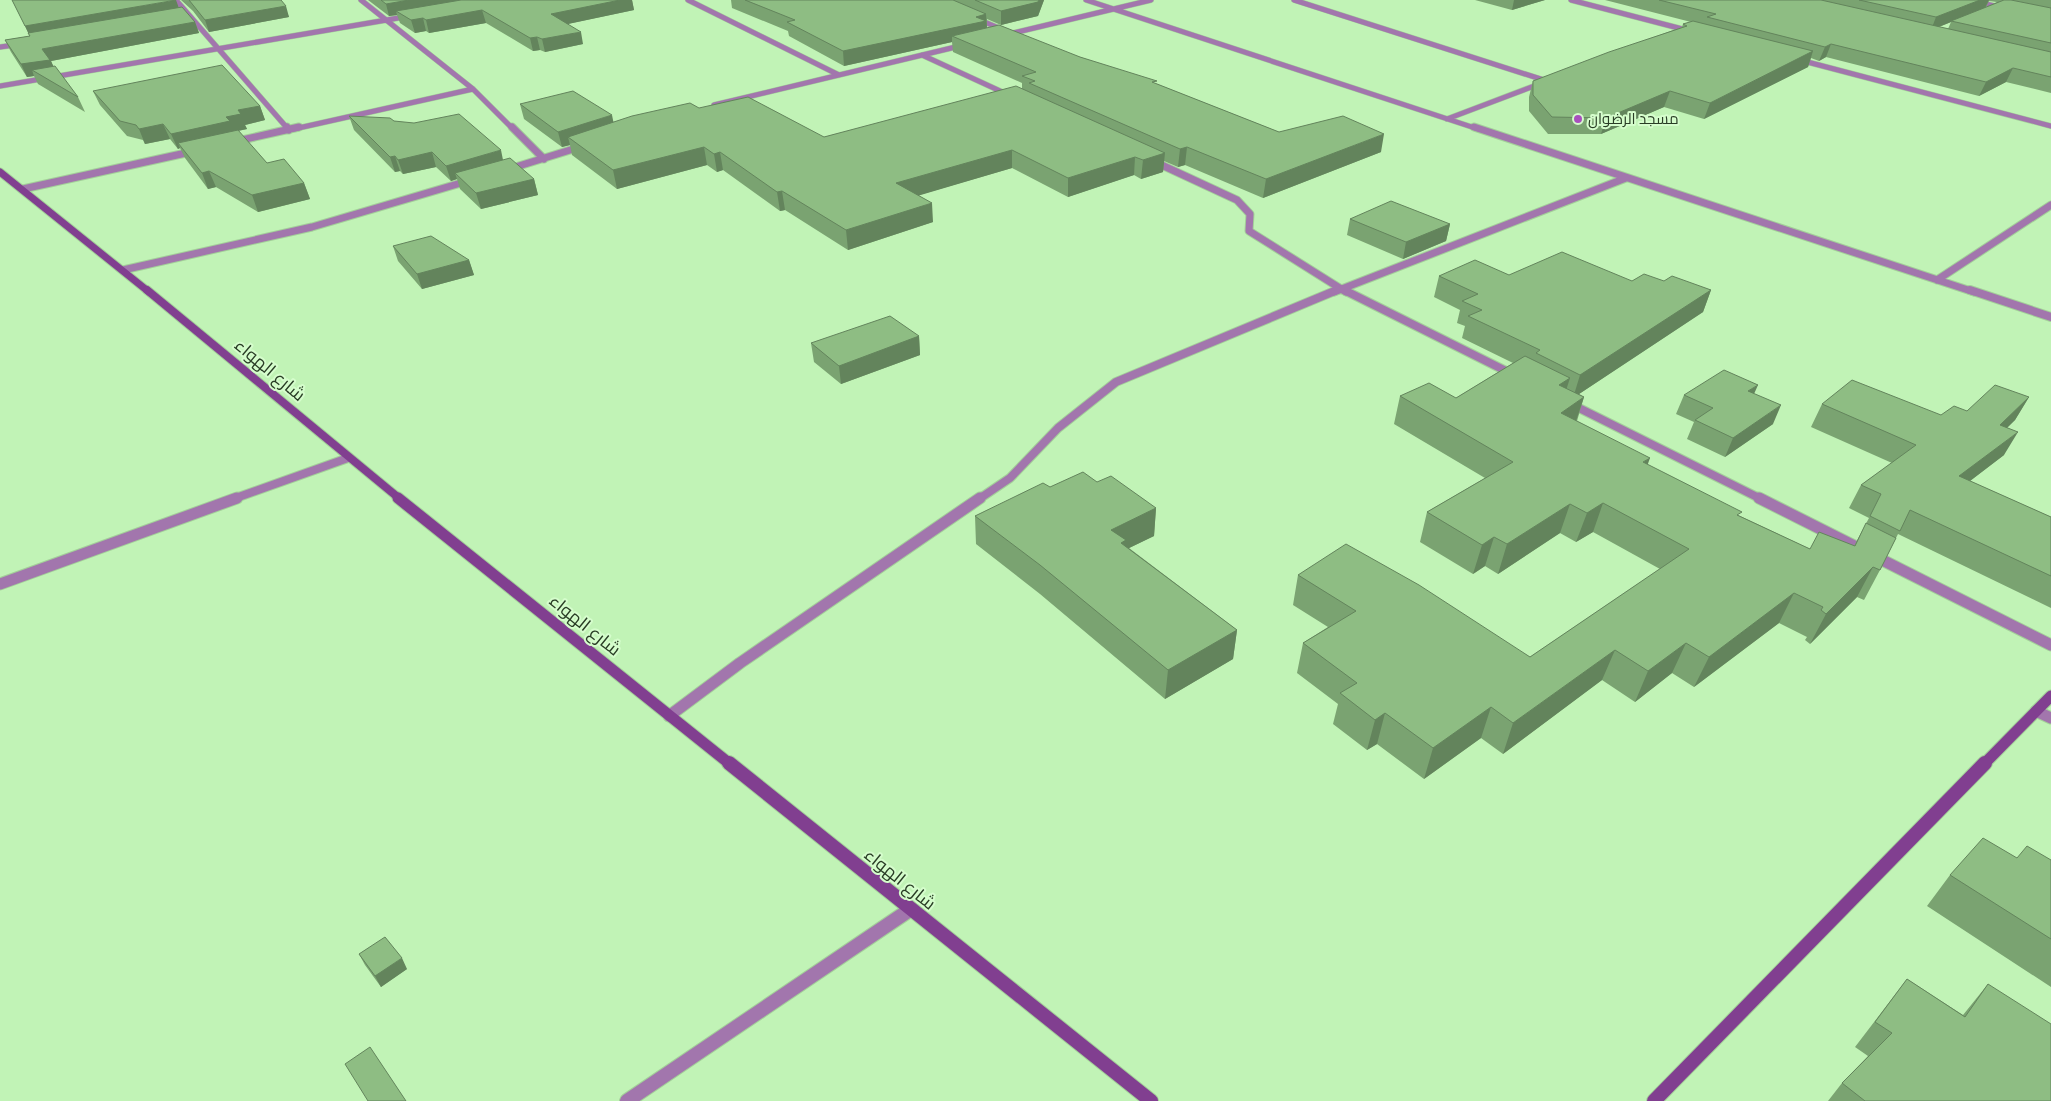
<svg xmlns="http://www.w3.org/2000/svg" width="2051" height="1101" viewBox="0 0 2051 1101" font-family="'Exo 2',Cairo,sans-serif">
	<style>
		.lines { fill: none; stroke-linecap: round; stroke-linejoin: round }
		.street-far4-casing { stroke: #a3cf99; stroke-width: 6 }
		.street-far3-casing { stroke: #a3cf99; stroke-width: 9 }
		.street-far2-casing { stroke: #a3cf99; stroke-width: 10 }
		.street-far1-casing { stroke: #a3cf99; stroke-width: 13 }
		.street-casing { stroke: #a3cf99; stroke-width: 16 }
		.secondary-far3-casing { stroke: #a3cf99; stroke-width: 9 }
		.secondary-far2-casing { stroke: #a3cf99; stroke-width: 10 }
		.secondary-far1-casing { stroke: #a3cf99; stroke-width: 13 }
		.secondary-casing { stroke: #a3cf99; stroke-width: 16 }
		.street-far4 { stroke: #a276ad; stroke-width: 5 }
		.street-far3 { stroke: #a276ad; stroke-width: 7 }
		.street-far2 { stroke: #a276ad; stroke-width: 8 }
		.street-far1 { stroke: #a276ad; stroke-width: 11 }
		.street { stroke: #a276ad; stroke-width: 14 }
		.secondary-far3 { stroke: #813f90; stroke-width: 7 }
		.secondary-far2 { stroke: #813f90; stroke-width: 8 }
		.secondary-far1 { stroke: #813f90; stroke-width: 11 }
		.secondary { stroke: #813f90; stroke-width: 14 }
		.wall { fill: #7aa371; fill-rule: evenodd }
		.shaded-wall { fill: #63845c }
		.building { fill: #8ebd83; stroke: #63845c }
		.poi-dot { fill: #a850bd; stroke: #d5fdcc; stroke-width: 2 }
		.labels { text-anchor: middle; stroke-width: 4; stroke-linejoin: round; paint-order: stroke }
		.far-poi-label { font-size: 15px; fill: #293d25; stroke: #d5fdcc; text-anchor: start }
		.street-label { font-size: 18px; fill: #293d25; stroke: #d5fdcc }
	</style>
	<rect width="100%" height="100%" fill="#c1f3b6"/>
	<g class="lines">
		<!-- street-far4 casing -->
		<g class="street-far4-casing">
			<path id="street-far4" d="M176,0L288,129
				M361,0L473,89L513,129
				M688,0L839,75
				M1086,0L1478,129
				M1294,0L1547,81
				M1571,0L1690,31
				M1968,0L2004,8
				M975,18L1006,31
				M1005,35L1151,0
				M0,47L21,44
				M922,55L1011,96
				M1796,59L2051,126
				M0,86L410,16
				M714,105L964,45
				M1447,119L1542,83
				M294,129L473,89"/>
		</g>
		<!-- street-far3 casing -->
		<g class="street-far3-casing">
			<path id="street-far3" d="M287,127L289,130
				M512,127L544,159
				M1474,127L1974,292
				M233,142L299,127
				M1153,161L1237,200L1250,214L1249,231L1346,292
				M506,170L583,146
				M23,189L195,151
				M123,270L312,227L471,180
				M1937,280L2051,205
				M1334,292L1626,178"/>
		</g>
		<!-- street-far2 casing -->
		<g class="street-far2-casing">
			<path id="street-far2" d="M1344,290L1514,375
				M1970,290L2051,317
				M1569,403L1761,499
				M233,499L348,458
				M979,499L1010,478L1058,428L1116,382L1337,290"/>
		</g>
		<!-- street-far1 casing -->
		<g class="street-far1-casing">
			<path id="street-far1" d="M1759,498L2051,645
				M0,584L237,498
				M2036,711L2051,718
				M669,716L740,663L980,498"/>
		</g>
		<!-- street casing -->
		<g class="street-casing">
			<path id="street" d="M627,1101L911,909"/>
		</g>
		<!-- secondary-far3 casing -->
		<g class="secondary-far3-casing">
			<path id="secondary-far3" d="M0,172L149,292"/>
		</g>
		<!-- secondary-far2 casing -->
		<g class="secondary-far2-casing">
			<path id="secondary-far2" d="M147,290L400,499"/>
		</g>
		<!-- secondary-far1 casing -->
		<g class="secondary-far1-casing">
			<path id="secondary-far1" d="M398,498L730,764
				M1984,764L2051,696"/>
		</g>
		<!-- secondary casing -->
		<g class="secondary-casing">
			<path id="secondary" d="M729,763L1151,1101
				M1654,1101L1985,763"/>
		</g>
		<!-- street-far4 -->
		<use href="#street-far4" class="street-far4"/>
		<!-- street-far3 -->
		<use href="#street-far3" class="street-far3"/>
		<!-- street-far2 -->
		<use href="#street-far2" class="street-far2"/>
		<!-- street-far1 -->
		<use href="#street-far1" class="street-far1"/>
		<!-- street -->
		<use href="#street" class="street"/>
		<!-- secondary-far3 -->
		<use href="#secondary-far3" class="secondary-far3"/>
		<!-- secondary-far2 -->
		<use href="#secondary-far2" class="secondary-far2"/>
		<!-- secondary-far1 -->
		<use href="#secondary-far1" class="secondary-far1"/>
		<!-- secondary -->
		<use href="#secondary" class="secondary"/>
	</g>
	<!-- wall -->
	<path class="wall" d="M12,0L179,8L195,22L199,33L51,61L53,66L78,97L85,112L38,84L34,76L27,77L11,52L5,40L30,36Z
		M181,0H281L289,17L209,32L193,11Z
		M368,0H632L634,10L567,24L583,44L545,52L540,50L533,51L486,23L429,33L426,31L415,33L400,23L397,15L389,16Z
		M731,0H1044L1038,16L1001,25L987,19V28L1080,57L1157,84L1279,132L1381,152L1263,198L1185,165L1178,167L1164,161L1163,172L1141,179L1134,175L1068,197L1012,168L919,195L933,222L848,250L785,210L780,211L723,170L717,172L707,165L617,189L572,155L570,145L562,147L524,119L520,104L614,122L699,108L824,137L1022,89V83L953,52L952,42L844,66L789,36L788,31L732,8Z
		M1475,0H1545L1512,10Z
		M1605,0H2051V93L2006,82L1979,96L1826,57L1819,61L1811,58L1808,67L1704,119L1664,107L1601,134H1548L1529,111V97L1533,81L1682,27L1683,24L1691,22ZM1989,1L1997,2L1986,7ZM1951,22L1948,29L1939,27Z
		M93,91L260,106L265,120L245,125L247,129L238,131L267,163L304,183L310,199L258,212L216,187L208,189L185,158L180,148L178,149L170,139L145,144L143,140L127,136L100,105Z
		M349,116L394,121L503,160L534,179L538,195L481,209L460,189L457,179L451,181L436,167L403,174L400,171L395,172L354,130Z
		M1350,219L1450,224L1446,241L1403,259L1347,235Z
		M393,246L469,260L474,275L422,289L398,261Z
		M1509,275L1632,281H1664L1711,290L1703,312L1579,394L1584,397L1577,421L1648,465L1740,516L1810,549L1854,546L1869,518L1849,508L1861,485L1892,463L1811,427L1822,404L1941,415L1967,411L2029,397L2015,420L2007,428L2004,455L1970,481L2051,517V608L1898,534L1880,570L1864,600L1857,597L1810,644L1805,640L1807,637L1779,623L1694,687L1672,673L1635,702L1602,680L1503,754L1481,738L1424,779L1377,744L1367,750L1333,724L1338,704L1297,673L1303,643L1328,627L1293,605L1298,575L1530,657L1660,569L1593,532L1576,542L1560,533L1498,574L1485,566L1473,574L1420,542L1427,512L1485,478L1394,424L1400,396L1456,398L1513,363L1462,338L1465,326L1457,323L1460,310L1434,297L1439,276Z
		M919,336L920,355L841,384L814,362L811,343Z
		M1754,394L1773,424L1725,457L1687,439L1694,422L1676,414L1684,395Z
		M1097,482L1156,508L1154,536L1129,548L1237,630L1233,659L1165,699L1040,594L976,544L975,516L1050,487Z
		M2017,858L2051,860V987L1927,906L1950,875Z
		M359,954L407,969L381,987L365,965Z
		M1907,979L1963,1015L1988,984L2051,1101H1828L1842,1083L1868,1056L1855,1047Z"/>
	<!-- shaded-wall -->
	<path class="shaded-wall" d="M176,0L180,11L30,37L25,26Z
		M409,0H488L396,11L397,15L389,16L386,4Z
		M620,0H632L634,10L554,27L551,14Z
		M1039,0H1044L1038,16L1001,25V11Z
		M1514,0H1545L1512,10Z
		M1980,0H1989L1985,8L1951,21V22L1931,30L1936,17Z
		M286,6L289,17L209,32L205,20Z
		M482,10L486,23L429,33L426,20Z
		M986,14L987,28L952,36V42L844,66L843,51Z
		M423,18L426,31L415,33L411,20Z
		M195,22L199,33L51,61L56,72L32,70L34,76L27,77L21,64L42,49Z
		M581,32L583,44L545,52L542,39Z
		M537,37L540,50L533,51L530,38Z
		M1831,44L1826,57L1819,61L1825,47Z
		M1813,51L1808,67L1704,119L1710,103Z
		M2013,68L2006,82L1979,96L1986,82Z
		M1670,91L1664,107L1601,134L1606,118Z
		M260,106L265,120L245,125L247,129L178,143L180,148L178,149L171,134L226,117L238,110Z
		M612,115L615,130L568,137L570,145L562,147L558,132Z
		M163,124L170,139L145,144L139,129Z
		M1384,134L1381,152L1263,198L1266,179Z
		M704,147L707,165L617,189L613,170Z
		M1187,147L1185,165L1178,167L1180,149Z
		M501,150L504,165L455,173L457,179L451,181L446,166Z
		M1012,150V168L897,202L896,183Z
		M432,152L436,167L403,174L398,160Z
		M720,152L723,170L717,172L714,154Z
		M1165,153L1163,172L1141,179L1143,160Z
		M395,156L400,171L395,172L390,157Z
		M1135,157L1134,175L1068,197V178Z
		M209,171L216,187L208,189L202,173Z
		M534,179L538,195L481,209L476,193Z
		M304,183L310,199L258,212L252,195Z
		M782,191L785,210L780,211L777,192Z
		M932,203L933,222L848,250L846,230Z
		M1450,224L1446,241L1403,259L1406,242Z
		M469,260L474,275L422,289L417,274Z
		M1711,290L1703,312L1573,398L1580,375Z
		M919,336L920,355L841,384L839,366Z
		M1570,378L1561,406L1559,385Z
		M1758,385L1750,403L1748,391Z
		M1584,397L1575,424L1561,413Z
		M2029,397L2015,420L1987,447L2000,425Z
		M1781,405L1773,424L1725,457L1733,438Z
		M2018,432L2004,455L1945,500L1959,476Z
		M1650,458L1640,486L1643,462Z
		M1603,503L1593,532L1576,542L1587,513Z
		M1570,504L1560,533L1498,574L1507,544Z
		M1156,508L1154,536L1125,550L1111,530Z
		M1494,537L1485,566L1473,574L1482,545Z
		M1873,567L1857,597L1810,644L1826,614Z
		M1794,593L1779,623L1694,687L1709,657Z
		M1237,630L1233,659L1165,699L1168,670Z
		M1686,643L1672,673L1635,702L1648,671Z
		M1615,650L1602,680L1503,754L1513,723Z
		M1491,707L1481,738L1424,779L1433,748Z
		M1385,713L1377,744L1367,750L1375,720Z
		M402,958L407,969L381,987L375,976Z"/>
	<!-- building -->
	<path class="building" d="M12,0H176L25,26Z
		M189,0H281L286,6L205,20Z
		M381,0H409L386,4Z
		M461,0H620L551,14L581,32L542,39L537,37L530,38L482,10L426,20L423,18L411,20L396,11Z
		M745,0H953L986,14L976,17L986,21L843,51L787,22L795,20Z
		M975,0H1039L1038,2L1001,11Z
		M1659,0H1821L2051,52V77L2013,68L1986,82L1831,44L1825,47L1707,17L1716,14Z
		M1859,0H1980L1936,17Z
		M2004,0H2011L2051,8V43L1951,21Z
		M182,7L195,22L42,49L50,60L21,64L5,40L30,36L28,33Z
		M1693,21L1813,51L1710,103L1670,91L1606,118L1552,117L1533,95V81L1609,52L1687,26L1683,24Z
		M999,25L1080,57L1157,81L1152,82L1279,132L1343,116L1384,134L1266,179L1187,147L1180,149L1029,83L1035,81L1022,76L1036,72L952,36Z
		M222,65L260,106L238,110L241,114L226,117L230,121L171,134L163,124L139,129L136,125L120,121L93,91Z
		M55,66L78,97L32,70Z
		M1016,86L1165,153L1143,160L1135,157L1068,178L1012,150L896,183L932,203L846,230L782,191L777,192L720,152L714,154L704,147L613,170L568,137L632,116L690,103L699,108L748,97L824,137Z
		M573,91L612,115L558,132L520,104Z
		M459,114L501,150L446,166L432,152L398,160L395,156L390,157L349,116L390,118L394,121L414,123Z
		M238,130L267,163L284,159L304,183L252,195L209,171L202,173L178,143Z
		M510,158L534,179L476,193L455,173Z
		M1391,201L1450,224L1406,242L1350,219Z
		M431,236L469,260L417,274L393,246Z
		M1562,252L1632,281L1644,274L1664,281L1672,276L1711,290L1580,375L1536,353L1540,350L1468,316L1482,310L1462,301L1478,294L1439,276L1475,260L1509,275Z
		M890,316L919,336L839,366L811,343Z
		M1525,356L1570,378L1559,385L1584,397L1561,413L1650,458L1643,462L1742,512L1737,515L1810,549L1819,532L1855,546L1866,523L1896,538L1880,570L1873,567L1826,614L1821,610L1823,607L1794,593L1709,657L1686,643L1648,671L1615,650L1513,723L1491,707L1433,748L1385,713L1375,720L1340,693L1357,683L1303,643L1356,611L1298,575L1346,544L1419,585L1530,657L1689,549L1603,503L1587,513L1570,504L1507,544L1494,537L1482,545L1427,512L1513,462L1400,396L1429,383L1456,398Z
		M1724,370L1758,385L1748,391L1781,405L1733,438L1695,420L1713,408L1684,395Z
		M1852,380L1941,415L1954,406L1967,411L1995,385L2029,397L2000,425L2018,432L1959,476L2051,517V576L1910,510L1900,531L1870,516L1881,494L1861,485L1916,445L1822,404Z
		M1083,472L1097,482L1111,476L1156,508L1111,530L1126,540L1121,543L1237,630L1168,670L1040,565L975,516L1043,483L1050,487Z
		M1983,838L2017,858L2027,846L2051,860V939L1950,875Z
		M385,937L402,958L375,976L359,954Z
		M1907,979L1965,1017L1988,984L2051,1024V1101H1865L1842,1083L1892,1033L1875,1022Z
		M370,1047L406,1101H368L345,1064Z"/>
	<!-- markers -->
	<circle class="poi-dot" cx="1578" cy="119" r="5"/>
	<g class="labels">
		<!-- far-poi labels -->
		<g class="far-poi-label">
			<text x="1588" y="124">مسجد الرضوان</text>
		</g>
		<!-- street labels -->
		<g class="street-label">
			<text transform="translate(270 370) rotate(40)" y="6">شارع الهواء</text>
			<text transform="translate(585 625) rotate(39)" y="6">شارع الهواء</text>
			<text transform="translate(900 879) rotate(39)" y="6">شارع الهواء</text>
		</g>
	</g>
</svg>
